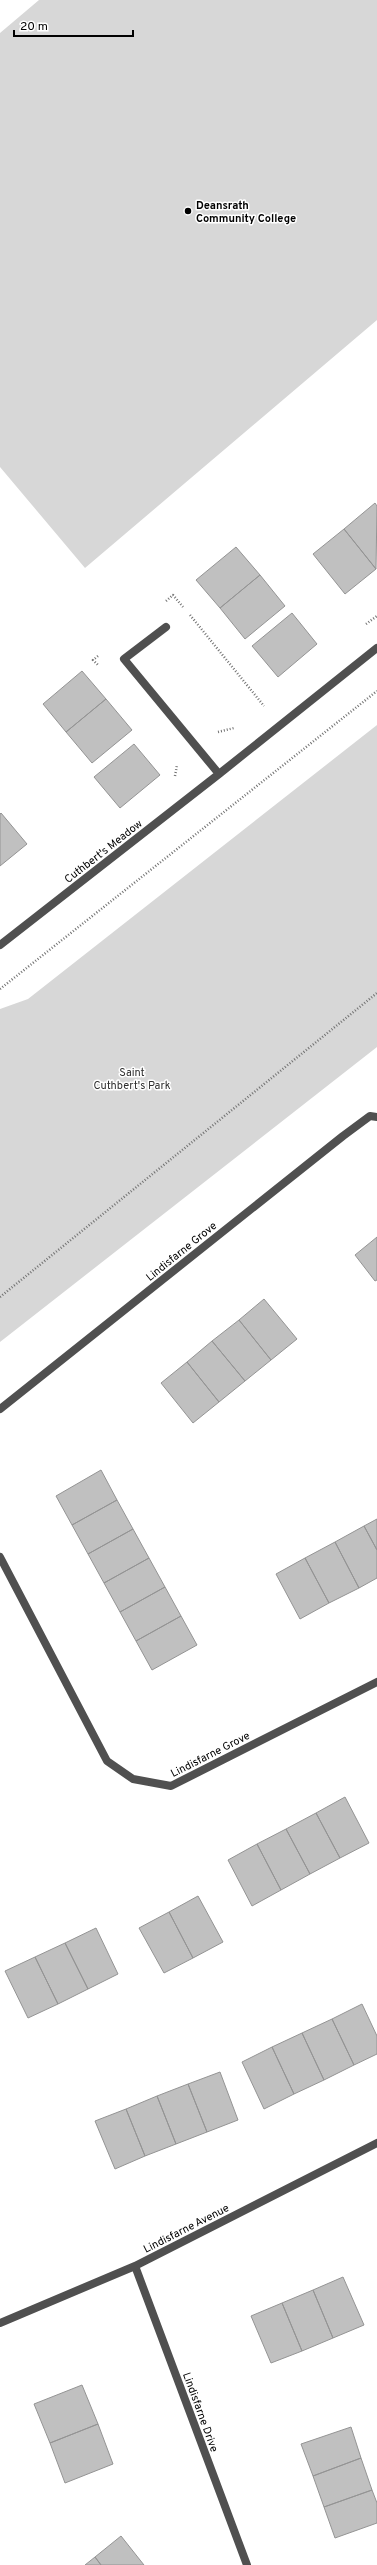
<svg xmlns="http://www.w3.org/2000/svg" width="377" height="2565" viewBox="0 0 377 2565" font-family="Overpass,sans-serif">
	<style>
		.green { fill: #d7d7d7 }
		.building { fill: #c0c0c0; stroke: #949494 }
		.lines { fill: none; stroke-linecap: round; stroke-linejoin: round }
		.path { stroke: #727272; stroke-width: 2.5; stroke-dasharray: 1 2; stroke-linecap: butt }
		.minor { stroke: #505050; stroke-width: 8 }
		.poi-dot { fill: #000; stroke: #fff; stroke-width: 1.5 }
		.labels { text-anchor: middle; stroke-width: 3; stroke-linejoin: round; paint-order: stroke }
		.poi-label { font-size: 11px; font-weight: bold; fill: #000; stroke: #fff; text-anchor: start }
		.street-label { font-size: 11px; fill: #000; stroke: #fff }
		.park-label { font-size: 11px; fill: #2e2e2e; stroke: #fff }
	</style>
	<rect width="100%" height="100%" fill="#fff"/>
	<!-- green -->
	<path class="green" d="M39,0H377V320L85,568L0,467V33Z
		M377,725V1047L0,1342V1009L28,999Z"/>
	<!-- building -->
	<path class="building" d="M375,503L377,506L376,569L344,529Z
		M344,529L376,569L345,594L313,554Z
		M236,547L260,575L220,608L196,580Z
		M260,575L285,606L245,639L220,608Z
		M292,613L317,644L278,677L252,646Z
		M82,671L106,699L66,732L43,704Z
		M106,699L132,730L92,763L66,732Z
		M134,744L160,775L120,808L94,777Z
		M1,813L27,844L0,866V814Z
		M377,1237V1280L375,1281L355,1255Z
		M264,1299L297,1339L271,1360L239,1320Z
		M239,1320L271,1360L245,1381L212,1341Z
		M212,1341L245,1381L219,1402L187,1362Z
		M187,1362L219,1402L193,1423L161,1383Z
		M101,1470L117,1500L72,1525L56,1496Z
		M117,1500L133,1529L88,1554L72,1525Z
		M377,1519V1550L364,1526Z
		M364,1526L377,1550V1578L359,1588L335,1542Z
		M133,1529L149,1558L104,1583L88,1554Z
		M335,1542L359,1588L329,1603L305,1558Z
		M149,1558L165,1587L120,1612L104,1583Z
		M305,1558L329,1603L300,1619L276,1574Z
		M165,1587L181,1616L136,1641L120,1612Z
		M181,1616L197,1645L152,1670L136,1641Z
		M345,1797L369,1843L340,1858L316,1813Z
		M316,1813L340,1858L310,1874L286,1829Z
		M286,1829L310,1874L281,1890L257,1844Z
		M257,1844L281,1890L252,1906L228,1860Z
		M198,1896L223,1942L193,1958L169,1912Z
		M169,1912L193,1958L164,1973L139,1928Z
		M96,1928L118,1974L88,1989L65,1943Z
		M65,1943L88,1989L58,2004L35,1957Z
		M35,1957L58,2004L28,2018L5,1971Z
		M362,2004L377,2036V2054L354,2065L332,2019Z
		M332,2019L354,2065L324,2080L302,2033Z
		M302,2033L324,2080L294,2094L272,2047Z
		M272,2047L294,2094L264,2109L242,2062Z
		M220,2072L238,2120L207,2132L188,2084Z
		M188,2084L207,2132L176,2144L157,2096Z
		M157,2096L176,2144L145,2156L126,2109Z
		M126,2109L145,2156L115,2169L95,2121Z
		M343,2277L364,2325L333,2338L313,2290Z
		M313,2290L333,2338L302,2351L282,2303Z
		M282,2303L302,2351L271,2363L251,2316Z
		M82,2385L98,2424L50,2443L34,2404Z
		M98,2424L113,2464L65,2483L50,2443Z
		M351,2427L361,2458L313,2476L301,2444Z
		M361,2458L372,2490L324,2507L313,2476Z
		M372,2490L377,2503V2523L335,2538L324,2507Z
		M121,2536L144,2565H101L95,2557Z
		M95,2557L101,2565H85Z"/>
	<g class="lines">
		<!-- path -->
		<path class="path" d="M166,601L173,595L183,607
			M190,615L264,706
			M366,624L377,616
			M98,656L93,660L99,666
			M218,732L234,728
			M175,776L177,765
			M0,989L377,691
			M0,1297L377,993"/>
		<!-- minor -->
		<path class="minor" d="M166,627L124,659L219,774
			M0,945L219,774L377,648
			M0,1409L343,1136L370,1116L377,1117
			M0,1557L107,1761L133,1779L171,1786L377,1682
			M135,2266L247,2565
			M0,2323L135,2266L377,2143"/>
	</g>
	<!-- markers -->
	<circle class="poi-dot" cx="188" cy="211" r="4"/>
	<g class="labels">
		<!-- poi labels -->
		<g class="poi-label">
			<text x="196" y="209">Deansrath<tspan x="196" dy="13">Community College</tspan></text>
		</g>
		<!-- street labels -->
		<g class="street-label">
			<text transform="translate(103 851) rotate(-38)" y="4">Cuthbert's Meadow</text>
			<text transform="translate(181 1251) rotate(-39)" y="4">Lindisfarne Grove</text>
			<text transform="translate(210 1754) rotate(-27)" y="4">Lindisfarne Grove</text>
			<text transform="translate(186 2228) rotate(-27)" y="4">Lindisfarne Avenue</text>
			<text transform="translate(201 2412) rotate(70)" y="4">Lindisfarne Drive</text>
		</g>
		<!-- park labels -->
		<g class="park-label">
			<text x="132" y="1076">Saint<tspan x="132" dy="13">Cuthbert's Park</tspan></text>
		</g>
	</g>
	<!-- scale -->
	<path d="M14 30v6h119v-6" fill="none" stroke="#000000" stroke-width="2"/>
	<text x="20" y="30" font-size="12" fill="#000000" stroke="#ffffff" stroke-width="3" paint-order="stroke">20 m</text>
</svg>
